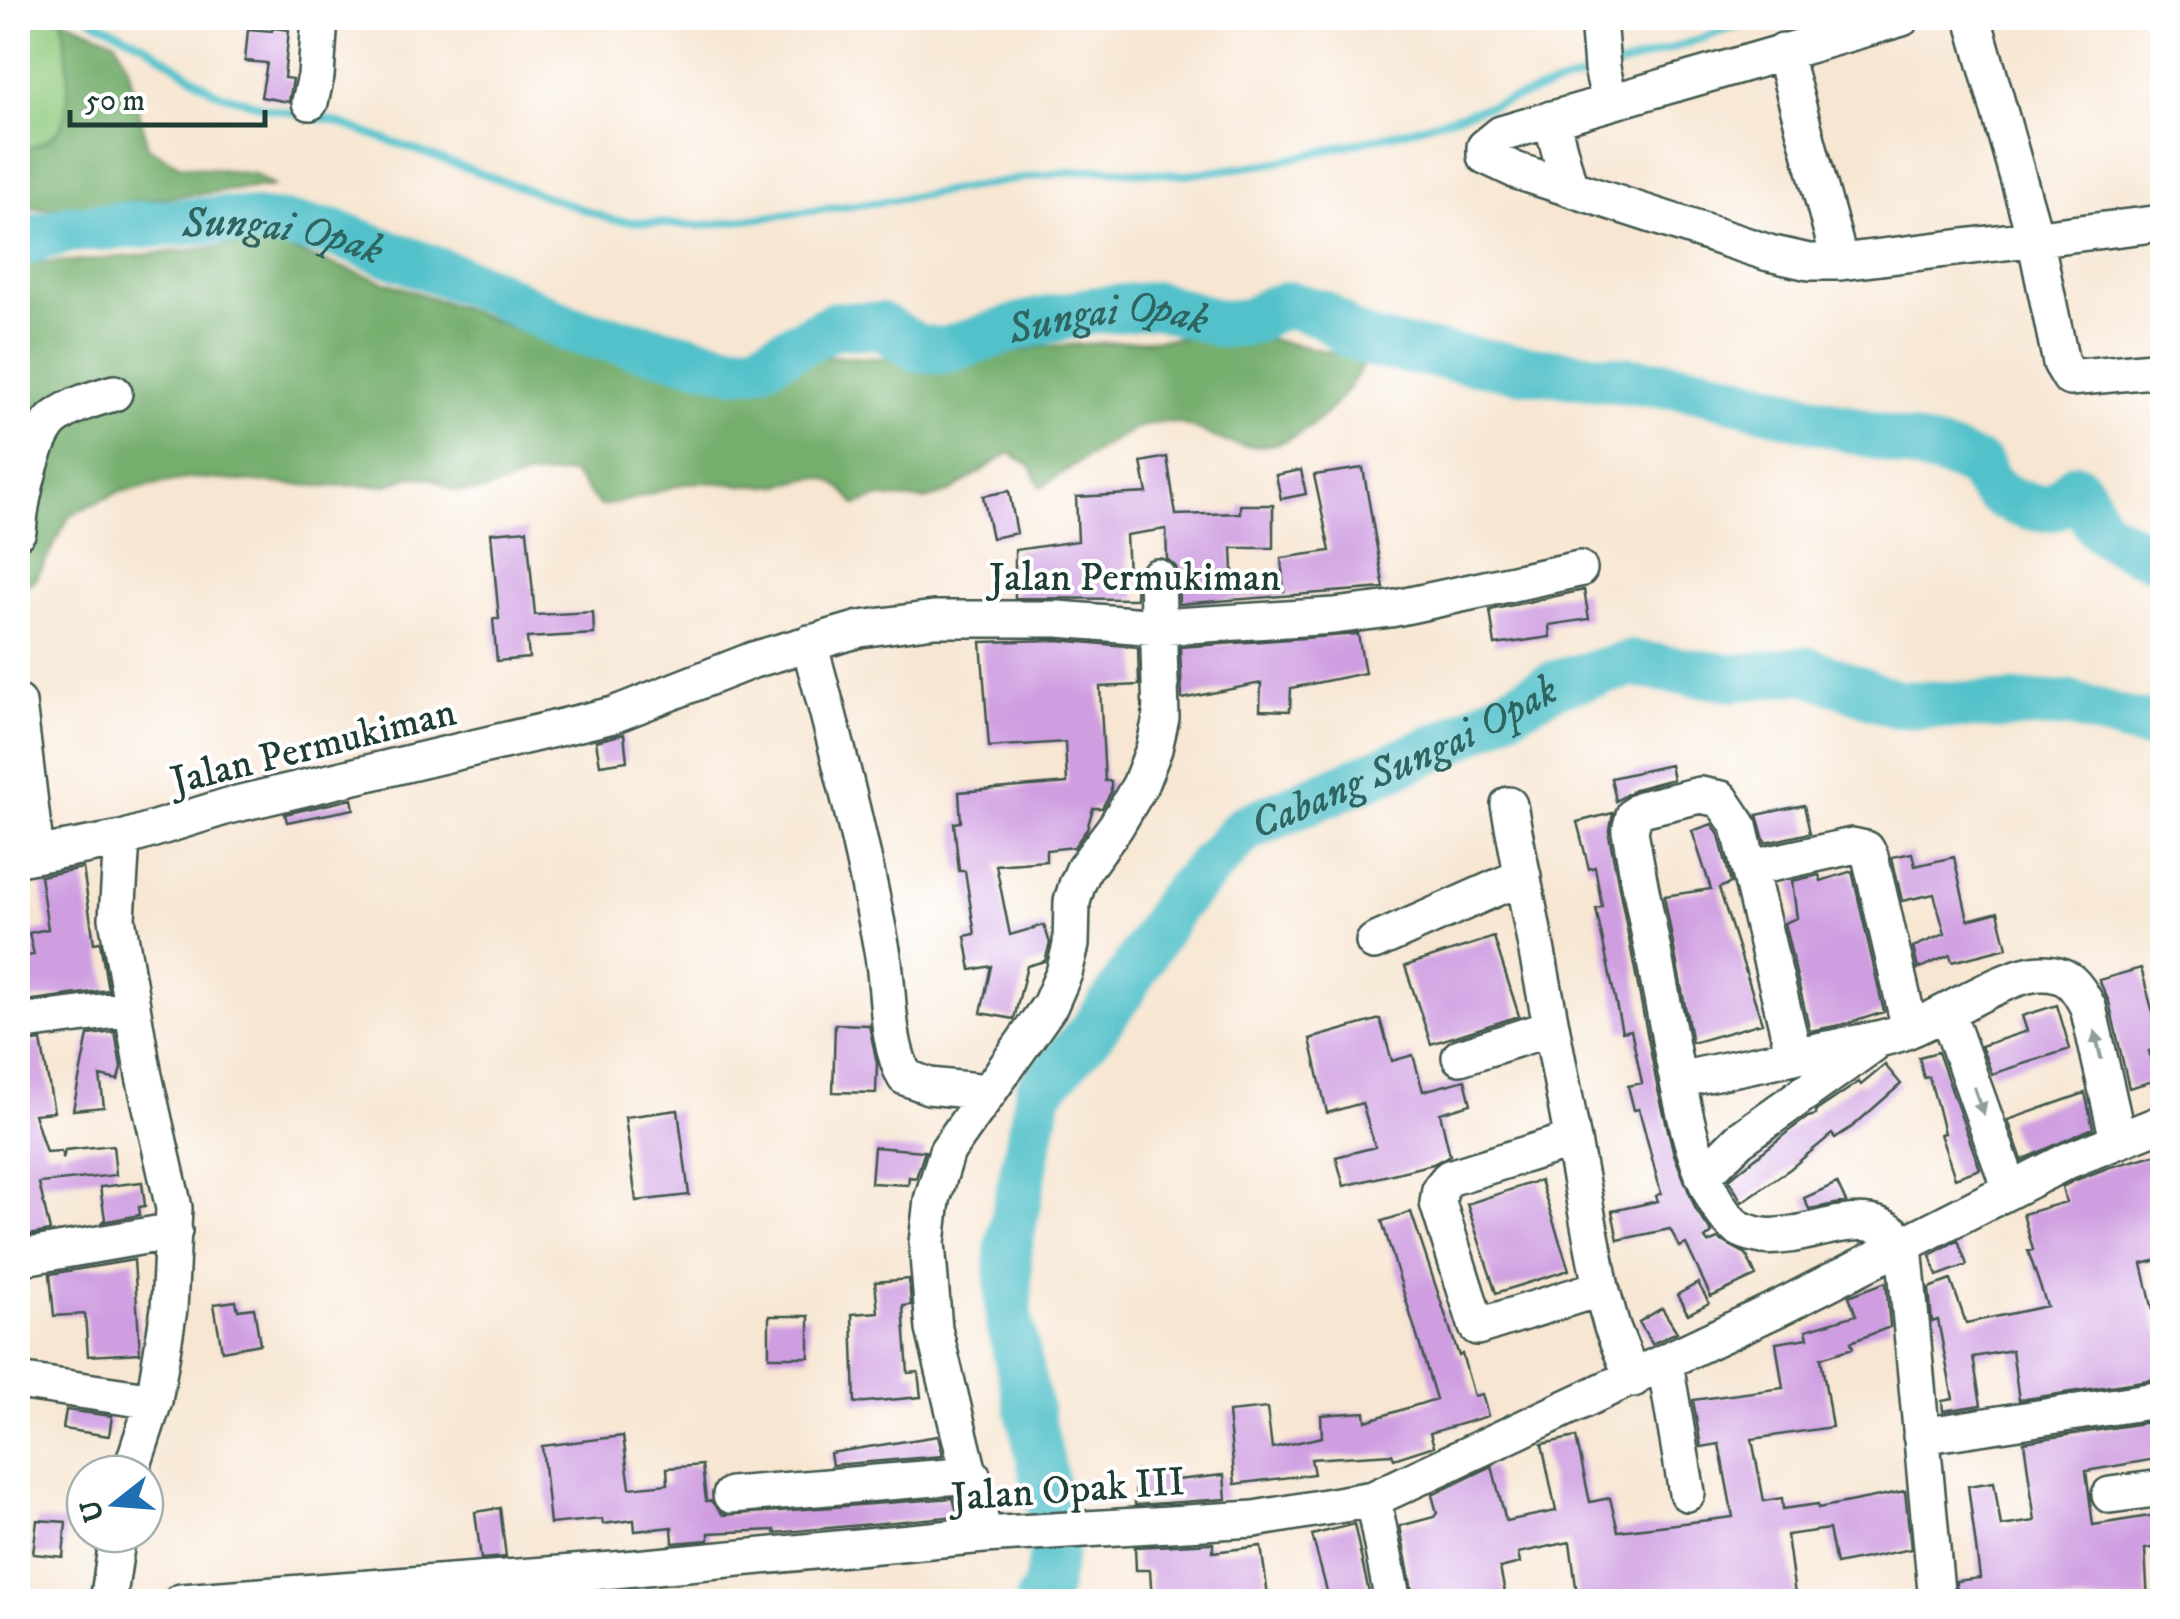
<svg xmlns="http://www.w3.org/2000/svg" width="2180" height="1619" viewBox="0 0 2180 1619" font-family="'IM FELL DW Pica',serif">
	<style>
		.green { fill: #91ca7e; stroke: #588459; stroke-width: 2.5 }
		.forest { fill: #74ae6d; stroke: #4a7650; stroke-width: 2.5 }
		.lines { fill: none; stroke-linecap: round; stroke-linejoin: round }
		.stream { stroke: #53c1ca; stroke-width: 8 }
		.river { stroke: #53c1ca; stroke-width: 48 }
		.building { fill: #cf9ee1 }
		.minor-casing { stroke: #3f564c; stroke-width: 40 }
		.minor { stroke: #fff; stroke-width: 35 }
		.oneway { fill: #8f9e9a }
		.labels { text-anchor: middle; stroke-width: 8; stroke-linejoin: round; paint-order: stroke }
		.street-label { font-size: 40px; fill: #1f3d34; stroke: #fff }
		.water-label { font-size: 42px; font-style: italic; fill: #2f6561; stroke: #fff }
	</style>
	<rect width="100%" height="100%" fill="#fff"/>
	<filter id="ink" filterUnits="userSpaceOnUse"><feTurbulence type="fractalNoise" baseFrequency=".01" numOctaves="2"/><feDisplacementMap in="SourceGraphic" scale="20" xChannelSelector="R" yChannelSelector="G"/><feConvolveMatrix kernelMatrix="1 2 1 2 8 2 1 2 1" color-interpolation-filters="sRGB"/></filter>
	<filter id="wash" filterUnits="userSpaceOnUse"><feTurbulence type="fractalNoise" baseFrequency=".0048" numOctaves="4" result="noise"/><feDisplacementMap in="SourceGraphic" scale="40" xChannelSelector="R" yChannelSelector="G"/><feGaussianBlur stdDeviation="2.25" result="paint"/><feColorMatrix in="noise" values="0 0 0 0 0 0 0 0 0 0 0 0 0 0 0 0 0 1.4 0 .05"/><feComposite in="paint" operator="in"/></filter>
	<g filter="url(#wash)">
		<rect width="100%" height="100%" fill="#f7e6d2"/>
		<!-- green -->
		<path class="green" d="M18,18H62C67,48 76,102 59,129C51,142 30,147 18,153Z"/>
		<!-- forest -->
		<path class="forest" d="M62,18L116,41L128,67L148,147L179,165L254,174L273,186L88,206L18,210V153C30,147 51,142 59,129C75,104 66,46 62,18Z
			M267,242L462,308L557,345L972,362L1038,347L1247,334L1365,360C1341,410 1288,461 1227,442C1205,435 1186,421 1162,422C1130,423 1070,469 1041,487L1030,465L1009,453L948,493L925,500L879,497L856,505C822,461 813,483 768,486C745,487 721,481 698,482C667,484 634,503 600,506L572,473L526,477L480,492L455,491L433,479L410,476L388,485L317,486L193,478L169,482L119,492L70,515L36,579L18,590V264L92,260Z"/>
		<g class="lines">
			<!-- stream -->
			<path class="stream" d="M90,18L144,44L215,92L271,109L333,121L613,220L699,226L894,200L1037,176L1098,169L1185,175L1273,163L1406,131L1591,75
				M1614,68L1762,18"/>
			<!-- river -->
			<g class="river">
				<path id="s1" d="M18,243L70,229L220,220L284,225L337,234L489,290L570,329L732,367L757,365L835,325L880,326L918,348L943,351L1021,326L1090,311L1157,305L1222,324L1249,322L1272,309L1290,305L1323,314L1349,334L1376,345L1524,369L1699,388L1958,458L1980,467C1985,494 2026,512 2052,507C2063,505 2068,494 2076,487C2090,498 2088,518 2102,530C2118,544 2144,552 2162,561"/>
				<path id="s2" d="M1038,1602L1045,1593L1057,1535L1009,1320L1008,1250L1039,1091L1093,1030L1122,990L1175,903L1245,828L1449,742L1555,684L1631,664L1733,678L1806,670L1896,704L2006,706L2070,704L2142,725L2162,722"/>
			</g>
		</g>
		<g id="blocks">
			<!-- building -->
			<path class="building" d="M273,28L289,30L284,78L293,79L289,102L261,97L267,63L245,61L248,29L272,31Z
				M1167,457L1176,515L1240,513V505H1273V548H1232L1234,591H1284L1281,558L1330,551L1314,475L1363,468L1384,588L1179,604L1178,576L1176,567L1167,559L1166,529L1126,535L1128,573L1137,572L1136,599L1015,598V550L1078,541L1076,497L1147,493L1141,462Z
				M1301,470L1306,494L1281,499L1276,475Z
				M1009,491L1017,533L992,538L983,496Z
				M527,530L535,615L593,612L594,634L527,638L529,658L497,661L493,619H499L491,533Z
				M1584,590L1589,619L1549,625L1550,637L1495,645L1490,610Z
				M1358,634L1365,673L1291,688L1290,711L1260,710L1261,683L1182,699L1180,647Z
				M1057,640L1138,647L1139,685L1100,687L1105,781H1111V792L1102,808H1093L1087,829L1074,847L1046,850V861L996,865L1010,935L1044,925L1050,943L1045,961L1027,966L1014,1019L981,1013L991,966L971,970L965,936L975,934L965,871H959L954,823L961,822L959,792L1067,783L1065,742L989,747L981,642Z
				M624,734L627,761L600,765L596,741Z
				M1670,765L1673,779L1635,789L1616,801L1611,778Z
				M352,799L354,809L287,822L285,814Z
				M1804,805L1810,833L1765,843L1757,815Z
				M1613,813L1609,835L1658,1090L1674,1154L1696,1210L1712,1233L1705,1239L1708,1243L1718,1239L1746,1254L1756,1276L1711,1297L1686,1244L1680,1247L1670,1229L1618,1240L1612,1211L1658,1201L1656,1196L1661,1193L1639,1109L1634,1110L1628,1086L1642,1083L1631,1030L1622,1032L1596,909L1602,907L1595,867L1589,869L1577,822Z
				M1712,824L1719,835L1731,883L1719,888L1762,1023L1692,1043L1664,896L1711,889L1692,831Z
				M1912,853L1915,866L1954,857L1968,920L1998,912L2007,948L1952,962L1950,955L1918,969L1913,947L1945,934L1934,894L1902,901L1892,857Z
				M83,868L94,943L100,942L108,990L18,1002V957L34,955L29,933L48,929L40,876Z
				M1852,871L1884,1012L1850,1023L1810,1031L1784,923L1797,918L1792,881L1819,875L1821,881Z
				M1494,937L1519,1016L1431,1044L1405,966Z
				M2141,968L2162,1047L2149,1051L2157,1080L2129,1088L2109,1002L2099,980Z
				M2057,1005L2070,1049L1992,1074L1981,1046L2027,1031L2022,1016Z
				M1380,1019L1392,1061L1413,1055L1423,1091L1465,1080L1471,1104L1440,1113L1450,1155L1433,1164L1344,1186L1336,1157L1375,1147L1362,1103L1327,1113L1310,1039Z
				M835,1024L869,1025L877,1063L876,1093L833,1092Z
				M115,1032L121,1067L118,1080L100,1076L104,1107L73,1110L88,1035Z
				M41,1041L54,1112L34,1114L46,1152L61,1151L63,1159L65,1150L113,1145L116,1175L39,1183L50,1231L18,1237V1044Z
				M1938,1052L1980,1169L1955,1178L1940,1134L1944,1133L1937,1105L1929,1077L1924,1078L1919,1057Z
				M1885,1065L1901,1084L1852,1127L1835,1138L1832,1134L1790,1169L1742,1202L1729,1180L1733,1176L1790,1130L1808,1117L1816,1115V1111L1859,1082L1861,1085Z
				M2085,1093L2093,1128L2022,1160L2008,1120Z
				M678,1110L689,1195L636,1201L625,1117Z
				M874,1147L925,1151L916,1178L909,1177L908,1185L871,1183Z
				M2162,1153V1259L2142,1264L2158,1332L2162,1331V1378L2019,1400L2012,1350L1973,1357L1981,1405L1943,1411L1942,1401L1953,1399L1938,1320L1932,1322L1929,1288L1951,1280L1966,1323L2047,1306L2028,1251L2033,1250L2023,1214L2066,1202L2062,1187L2076,1180L2110,1167Z
				M1540,1180L1569,1270L1496,1293L1467,1204Z
				M142,1182L145,1206L139,1207L140,1215L102,1222L105,1219L100,1187Z
				M1837,1183L1846,1202L1809,1209L1804,1198Z
				M1411,1212L1459,1356L1462,1354L1474,1396L1482,1394L1488,1416L1430,1433L1434,1446L1394,1459L1392,1454L1311,1459L1314,1474L1235,1484L1228,1412L1267,1408L1272,1448L1322,1437L1321,1415L1365,1412L1366,1421L1436,1399L1382,1221Z
				M1958,1240L1967,1265L1937,1276L1930,1255Z
				M134,1260L140,1353L88,1356L85,1314L54,1316L50,1274Z
				M909,1279L911,1305L903,1306L908,1373L918,1372L921,1397L855,1403L852,1314L878,1312L875,1282Z
				M1886,1282L1890,1327L1851,1342L1853,1348L1821,1358L1832,1427L1752,1439L1764,1501L1782,1498L1783,1509L1818,1504V1508L1905,1491L1911,1549L1836,1564L1829,1529L1787,1535L1796,1602H1578L1570,1542L1518,1553L1520,1563L1500,1568L1507,1602H1414L1400,1526L1434,1517L1437,1513L1432,1495L1492,1466L1506,1521L1556,1511L1542,1444L1576,1437L1590,1502L1610,1498L1618,1531L1733,1517L1719,1444L1701,1447L1693,1400L1783,1388L1776,1343L1808,1338L1806,1330L1856,1315L1849,1296Z
				M1698,1283L1709,1303L1688,1314L1677,1295Z
				M236,1301L238,1310L254,1308L260,1344L222,1351L214,1304Z
				M1662,1308L1677,1332L1652,1344L1639,1322Z
				M769,1316H809V1357H769Z
				M66,1410L112,1416L109,1436L63,1429Z
				M2162,1420V1458L2086,1471L2093,1525L2162,1514V1546L2145,1549L2148,1602H1958L1956,1581L1980,1578L1968,1486L1994,1482L2001,1526L2035,1521L2024,1442Z
				M623,1436L630,1488L668,1484L667,1468L702,1465L706,1501H711L723,1515L953,1498L958,1516L775,1533V1530L709,1533V1540L673,1543L672,1527L635,1531L634,1520L603,1524L602,1519L550,1524L542,1446Z
				M938,1436L943,1456L832,1465L830,1453Z
				M1136,1471L1176,1472V1480L1224,1475L1226,1499L1135,1505Z
				M500,1508L506,1557L481,1559L475,1512Z
				M37,1520L66,1522L63,1557L33,1554Z
				M1354,1524L1371,1602H1330L1312,1535Z
				M1213,1543V1552L1261,1546L1269,1602H1152L1150,1570H1136L1135,1547Z"/>
		</g>
	</g>
	<g filter="url(#ink)">
		<use href="#blocks" fill-opacity="0" stroke="#3f564c" stroke-width="2.5"/>
		<g class="lines">
			<!-- minor casing -->
			<g class="minor-casing">
				<path id="minor" d="M1598,18L1602,68L1610,102
					M1902,18L1501,134L1485,147V156L1517,171L1769,253L1809,262H1840L2162,223
					M1973,18L2035,238L2061,363L2070,378L2162,369
					M1783,51L1840,262
					M310,102L316,76L320,18
					M1551,119L1569,186
					M18,531C20,504 33,434 55,418C72,405 93,399 114,393
					M809,643C837,745 863,846 882,950C890,992 885,1039 905,1077L929,1086L988,1092
					M18,703L36,854
					M1509,805L1601,1288L1612,1327L1633,1379
					M122,839L117,918L144,1076L174,1208L169,1309L154,1401L130,1474
					M18,858L122,839L228,806L613,715L753,660L860,629L934,619H1058L1158,627L1334,616L1391,609L1579,569
					M1751,868L1852,846L1866,849L1870,856L1910,1029
					M1374,942L1523,876
					M1947,1013L2010,1189
					M18,1023L132,1008
					M1460,1057L1551,1028
					M1678,1080L1794,1056
					M1572,1140L1449,1178L1440,1189L1438,1203L1477,1327L1601,1288
					M1703,1176L1739,1140L1872,1045
					M18,1258L174,1231
					M1665,1363L1687,1493
					M18,1381L154,1401
					M1921,1436L2162,1399
					M731,1495L972,1475
					M2110,1495L2162,1488
					M1373,1499L1393,1602
					M984,1535L934,1329L927,1243L932,1200L947,1151L1050,1005L1064,973L1071,945L1072,902L1077,885L1084,869L1116,826L1140,785L1154,749L1161,718L1157,577
					M108,1602L118,1534
					M181,1602L614,1570L984,1535L1254,1519L1373,1499L1783,1306L2067,1161L2162,1123
					M1937,1602L1904,1245C1870,1197 1812,1241 1763,1236C1751,1234 1736,1229 1729,1220C1689,1176 1675,1061 1663,1003C1652,945 1640,888 1630,831L1634,815L1641,809L1700,795L1721,799L1739,826L1794,1056C1829,1047 1866,1044 1900,1033C1940,1020 2005,973 2043,973C2069,973 2077,986 2088,1007L2118,1140"/>
			</g>
			<!-- minor -->
			<use href="#minor" class="minor"/>
		</g>
		<!-- one-way arrows -->
		<defs><path id="oneway-solid" d="M-6-.8H1V-3.2L6.5 0L1 3.2V.8H-6Z" transform="scale(2.5)"/></defs>
		<g class="oneway">
			<use href="#oneway-solid" transform="translate(2098 1045) rotate(-103)"/>
			<use href="#oneway-solid" transform="translate(1979 1101) rotate(70)"/>
		</g>
	</g>
	<g class="labels">
		<!-- street labels -->
		<g class="street-label">
			<text x="1135" y="590">Jalan Permukiman</text>
			<text transform="translate(313 745) rotate(-14)" y="14">Jalan Permukiman</text>
			<text transform="translate(1068 1488) rotate(-4)" y="14">Jalan Opak III</text>
		</g>
		<!-- water labels -->
		<g class="water-label">
			<text dy="15" stroke="none"><textPath href="#s1" startOffset="268">Sungai Opak</textPath></text>
			<text dy="15" stroke="none"><textPath href="#s1" startOffset="1138">Sungai Opak</textPath></text>
			<text dy="15" stroke="none"><textPath href="#s2" startOffset="1032">Cabang Sungai Opak</textPath></text>
		</g>
	</g>
	<!-- margin -->
	<rect width="2180" height="1619" fill="none" stroke="#fff" stroke-width="60"/>
	<!-- north arrow -->
	<g transform="translate(115 1504) rotate(253)"><circle r="48" fill="#ffffff" stroke="#a5b1ae" stroke-width="2.5"/>
	<path d="M0-8L18 38L0 25L-18 38Z" fill="#1f6fb2"/>
	<text y="-15" font-size="28" font-weight="bold" text-anchor="middle" fill="#1f3d34">U</text>
	</g>
	<!-- scale -->
	<path d="M70 110v15h195v-15" fill="none" stroke="#1f3d34" stroke-width="5"/>
	<text x="85" y="110" font-size="30" fill="#1f3d34" stroke="#ffffff" stroke-width="8" paint-order="stroke">50 m</text>
</svg>
